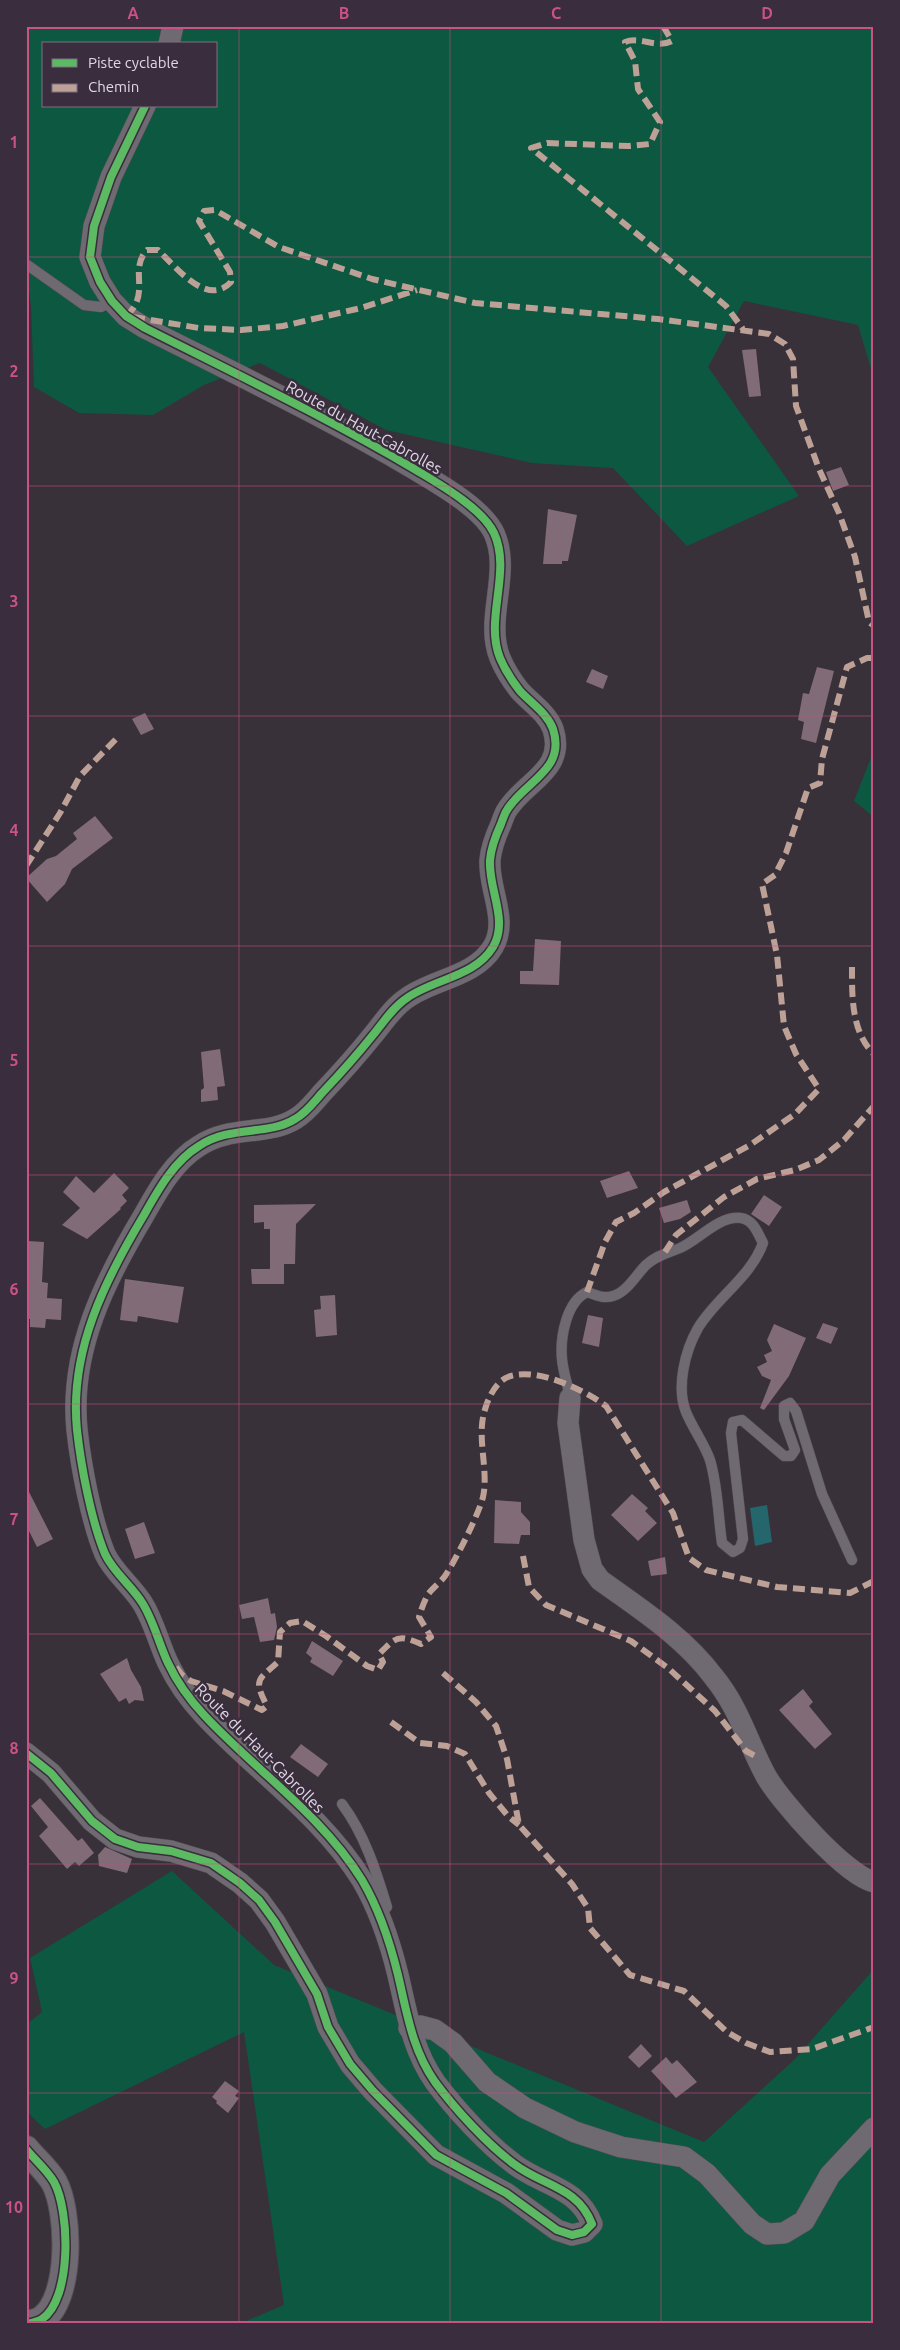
<svg xmlns="http://www.w3.org/2000/svg" width="900" height="2350" viewBox="0 0 900 2350" font-family="Ubuntu,sans-serif">
	<style>
		.green { fill: #0d5840; fill-rule: evenodd }
		.water { fill: #25656c }
		.building { fill: #806b76 }
		.lines { fill: none; stroke-linecap: round; stroke-linejoin: round }
		.service-casing { stroke: #564f58; stroke-width: 11 }
		.minor-casing { stroke: #564f58; stroke-width: 22 }
		.tertiary-casing { stroke: #564f58; stroke-width: 28 }
		.service { stroke: #6f6971; stroke-width: 10 }
		.minor { stroke: #6f6971; stroke-width: 21 }
		.tertiary { stroke: #6f6971; stroke-width: 26 }
		.quiet { stroke: #bda197; stroke-width: 6; stroke-dasharray: 12 6; stroke-linecap: butt }
		.cycleway-casing { stroke: #392d3e; stroke-width: 11 }
		.cycleway { stroke: #5cba63; stroke-width: 8 }
		.grid { fill: none; stroke: #cb5284; stroke-width: 1; stroke-opacity: 0.55 }
		.labels { text-anchor: middle; stroke-width: 5; stroke-linejoin: round; paint-order: stroke }
		.street-label { font-size: 16px; fill: #e0d8e3; stroke: #392d3e }
		.neatline { fill: none; stroke: #cb5284; stroke-width: 2 }
		.grid-label { font-size: 16px; text-anchor: middle; font-weight: bold; fill: #cb5284 }
	</style>
	<rect width="100%" height="100%" fill="#38313a"/>
	<!-- green -->
	<path class="green" d="M26,26H874V379L858,325L744,301L708,367L799,496L687,546L613,468L532,463L386,430L260,363L204,385L153,415L79,413L34,387L31,307L26,266ZM44,44H216V106H44Z
		M874,750V817L854,801Z
		M172,1871L274,1965L704,2142L794,2060L874,1969V2324H239L284,2305L244,2032L45,2129L26,2111V2025L42,2012L30,1958Z"/>
	<!-- water -->
	<path class="water" d="M767,1505L772,1542L755,1546L750,1508Z"/>
	<!-- building -->
	<path class="building" d="M756,349L761,396L749,397L742,350Z
		M841,467L849,485L833,491L826,472Z
		M548,509L577,515L568,561H562V564H543Z
		M817,667L834,671L816,743L801,739L804,722L798,720L803,693L809,694Z
		M592,669L608,676L603,689L586,682Z
		M145,713L154,729L141,735L132,719Z
		M95,816L113,838L72,869L65,884L47,902L26,878L47,859L56,856L77,839L73,833Z
		M535,939L561,941L559,985L520,984V971H533Z
		M220,1049L225,1086L217,1087L218,1100L201,1102V1090L204,1088L201,1052Z
		M629,1171L638,1188L607,1198L600,1181Z
		M114,1173L129,1188L122,1195L127,1201L120,1208L121,1209L87,1239L62,1225L80,1208L63,1192L76,1176L94,1193Z
		M764,1195L782,1207L769,1226L751,1214Z
		M687,1200L691,1212L680,1219L664,1223L659,1208Z
		M316,1204L296,1224L295,1264H284V1284H252L251,1269H270V1229H264V1222L254,1223V1205Z
		M28,1241L44,1242L42,1282L48,1283L47,1298L62,1299L61,1320L46,1319L45,1328L30,1327V1319H26V1249H28Z
		M125,1279L184,1287L178,1323L138,1316L137,1322L120,1320Z
		M335,1295L337,1335L316,1337L314,1310L321,1309L320,1296Z
		M588,1315L603,1318L599,1347L582,1343Z
		M823,1323L838,1328L831,1344L816,1338Z
		M774,1324L806,1338L789,1376L764,1410L760,1408L771,1380L762,1376L757,1367L767,1362L764,1355L772,1351L767,1340Z
		M26,1486L53,1539L37,1547L26,1525Z
		M632,1494L648,1508L645,1511L657,1523L638,1541L611,1515Z
		M495,1500L521,1502V1512L530,1522V1535H521L519,1544L494,1543Z
		M144,1522L155,1553L135,1559L125,1529Z
		M665,1557L667,1574L651,1576L648,1561Z
		M268,1598L271,1614L275,1613L277,1627L274,1640L260,1642L254,1617L242,1619L239,1605Z
		M312,1641L343,1661L333,1676L310,1662L312,1658L306,1653Z
		M127,1658L131,1670L141,1687L144,1701L135,1700L129,1704L126,1698L119,1702L100,1674Z
		M803,1689L813,1702L809,1706L832,1734L815,1749L779,1710Z
		M301,1744L328,1764L318,1777L290,1757Z
		M40,1798L78,1841L82,1838L94,1853L79,1866L75,1862L67,1869L39,1836L48,1827L31,1806Z
		M105,1847L132,1859L127,1873L99,1866L98,1855Z
		M641,2044L652,2056L639,2068L628,2057Z
		M666,2057L672,2064L677,2060L697,2082L676,2098L651,2071Z
		M225,2081L239,2091L235,2096L239,2098L228,2113L216,2103L217,2101L212,2097Z"/>
	<g class="lines">
		<!-- service casing -->
		<g class="service-casing">
			<path id="service" d="M26,264L84,305L101,307L112,301
				M570,1398C568,1385 563,1372 562,1359C560,1338 566,1302 587,1292C596,1295 603,1299 613,1296C627,1292 636,1275 646,1265C657,1255 668,1253 680,1248C699,1240 719,1215 741,1218C754,1220 758,1234 763,1243C751,1277 716,1298 698,1328C685,1351 676,1387 686,1412C693,1429 704,1443 710,1460C718,1487 718,1516 722,1543L733,1552L740,1548L743,1539L731,1433L733,1422L742,1420L784,1456H791L795,1450L784,1419V1406L790,1403L796,1411L822,1494L852,1560
				M342,1804C365,1835 376,1871 387,1907L382,1913"/>
		</g>
		<!-- minor casing -->
		<g class="minor-casing">
			<path id="minor" d="M169,44L173,26
				M570,1398L568,1423L584,1540L592,1569L600,1580C640,1609 683,1636 713,1676C740,1709 747,1741 766,1776C781,1802 846,1876 874,1882
				M26,1753L51,1773L92,1821L115,1839L138,1847L171,1851L211,1863L240,1883L259,1900L275,1922L317,1994L328,2027L350,2064L373,2091L436,2155L506,2193L557,2230L572,2235L584,2232L592,2224C578,2187 543,2186 514,2164C487,2144 455,2109 435,2082C412,2049 407,2013 398,1975C390,1942 379,1909 362,1880C322,1815 255,1770 204,1715C189,1699 177,1682 168,1663C159,1644 154,1622 143,1604C132,1586 114,1573 105,1554C91,1520 81,1466 77,1430C69,1351 105,1280 144,1215C158,1190 174,1161 199,1146C230,1125 268,1136 295,1119C306,1113 314,1102 322,1093C340,1074 357,1055 373,1035C383,1023 393,1007 407,998C433,979 475,977 493,947C509,920 488,889 490,860C491,848 496,835 501,824C505,813 506,810 513,802C533,778 565,766 553,729C547,713 531,703 520,691C512,681 505,670 500,658C484,619 512,572 494,533C482,508 439,484 416,470C328,418 236,374 145,328L126,316L112,301L100,282L90,257L94,226L111,177L145,106
				M409,2028L420,2026L435,2030L453,2043L487,2082L525,2108L575,2132L621,2147L684,2157L707,2174L752,2224L767,2234L784,2233L804,2221L830,2175L874,2128"/>
		</g>
		<!-- tertiary casing -->
		<g class="tertiary-casing">
			<path id="tertiary" d="M26,2149C35,2160 47,2170 54,2182C70,2211 72,2299 42,2319C38,2322 31,2323 27,2324"/>
		</g>
		<!-- service -->
		<use href="#service" class="service"/>
		<!-- minor -->
		<use href="#minor" class="minor"/>
		<!-- tertiary -->
		<use href="#tertiary" class="tertiary"/>
		<!-- quiet -->
		<path class="quiet" d="M663,26L672,41C657,49 640,36 625,42L635,61L638,89L660,122L650,144L629,146L547,143L531,148L726,306L743,329
			M126,316C152,294 128,270 147,250H158C175,266 207,308 231,282L230,272L199,221L204,211L215,210L279,247L372,279L475,303L658,319L769,334L785,344L793,359L796,406L819,469L839,513L855,557L869,622L874,626
			M133,317L199,328L241,330L283,326L361,308L417,290
			M26,866L60,813L80,776L118,737
			M852,967C852,995 851,1032 874,1054
			M665,1252L676,1235L724,1197L757,1179L795,1170L819,1160L844,1140L874,1106
			M587,1292L605,1242L616,1222L634,1213L664,1192L750,1145L795,1114L819,1089L796,1054L784,1026L777,955L762,884L775,875L786,853L808,788L820,783L822,759L847,667L867,658H874
			M523,1556L529,1587L546,1605L631,1641L668,1668L715,1711L746,1751L757,1757
			M176,1667L182,1675L191,1681L223,1691L262,1710L267,1706C253,1679 258,1680 278,1662L280,1632L290,1623L302,1621L326,1636L367,1666L378,1670L383,1662L379,1654C396,1637 398,1634 421,1644L431,1637L419,1617C421,1610 424,1602 427,1596C432,1588 440,1583 445,1576C455,1561 479,1514 483,1497C488,1475 480,1448 482,1425C483,1410 492,1383 508,1377C535,1366 585,1390 606,1406L673,1513L689,1558L706,1570L777,1587L850,1593L874,1581
			M443,1673L476,1702L496,1726L507,1759L519,1825L572,1884L588,1908L590,1928L630,1975L684,1991L727,2032L746,2043L770,2052L812,2049L874,2027
			M391,1722L420,1743L447,1746L465,1754L489,1793L508,1816L519,1825"/>
		<!-- cycleway casing -->
		<g class="cycleway-casing">
			<path id="cycleway" d="M26,1753L51,1773L92,1821L115,1839L138,1847L171,1851L211,1863L240,1883L259,1900L275,1922L317,1994L328,2027L350,2064L373,2091L436,2155L506,2193L557,2230L572,2235L584,2232L592,2224C578,2187 543,2186 514,2164C487,2144 455,2109 435,2082C412,2049 407,2013 398,1975C390,1942 379,1909 362,1880C322,1815 255,1770 204,1715C189,1699 177,1682 168,1663C159,1644 154,1622 143,1604C132,1586 114,1573 105,1554C91,1520 81,1466 77,1430C69,1351 105,1280 144,1215C158,1190 174,1161 199,1146C230,1125 268,1136 295,1119C306,1113 314,1102 322,1093C340,1074 357,1055 373,1035C383,1023 393,1007 407,998C433,979 475,977 493,947C509,920 488,889 490,860C491,848 496,835 501,824C505,813 506,810 513,802C533,778 565,766 553,729C547,713 531,703 520,691C512,681 505,670 500,658C484,619 512,572 494,533C482,508 439,484 416,470C328,418 236,374 145,328L126,316L112,301L100,282L90,257L94,226L111,177L145,106
				M26,2149C35,2160 47,2170 54,2182C70,2211 72,2299 42,2319C38,2322 31,2323 27,2324"/>
		</g>
		<!-- cycleway -->
		<use href="#cycleway" class="cycleway"/>
	</g>
	<!-- grid -->
	<path class="grid" d="M239,26V2324M450,26V2324M661,26V2324M26,257H874M26,486H874M26,716H874M26,946H874M26,1175H874M26,1404H874M26,1634H874M26,1864H874M26,2093H874"/>
	<g class="labels">
		<!-- street labels -->
		<g class="street-label">
			<text transform="translate(364 427) rotate(29)" y="6">Route du Haut-Cabrolles</text>
			<text transform="translate(260 1748) rotate(45)" y="6">Route du Haut-Cabrolles</text>
		</g>
	</g>
	<!-- border -->
	<rect width="900" height="2350" fill="none" stroke="#392d3e" stroke-width="55"/>
	<!-- legend -->
	<rect x="42" y="42" width="175" height="65" fill="#392d3e" stroke="#7c7180"/>
	<rect x="52" y="59" width="25" height="8" fill="#5cba63" stroke="#7c7180"/>
	<text x="88" y="68" font-size="15" fill="#e0d8e3">Piste cyclable</text>
	<rect x="52" y="84" width="25" height="8" fill="#bda197" stroke="#7c7180"/>
	<text x="88" y="92" font-size="15" fill="#e0d8e3">Chemin</text>
	<rect x="28" y="28" width="844" height="2294" class="neatline"/>
	<g class="grid-label">
		<text x="133" y="19">A</text>
		<text x="344" y="19">B</text>
		<text x="556" y="19">C</text>
		<text x="767" y="19">D</text>
		<text x="14" y="148">1</text>
		<text x="14" y="377">2</text>
		<text x="14" y="607">3</text>
		<text x="14" y="836">4</text>
		<text x="14" y="1066">5</text>
		<text x="14" y="1295">6</text>
		<text x="14" y="1525">7</text>
		<text x="14" y="1754">8</text>
		<text x="14" y="1984">9</text>
		<text x="14" y="2213">10</text>
	</g>
</svg>
